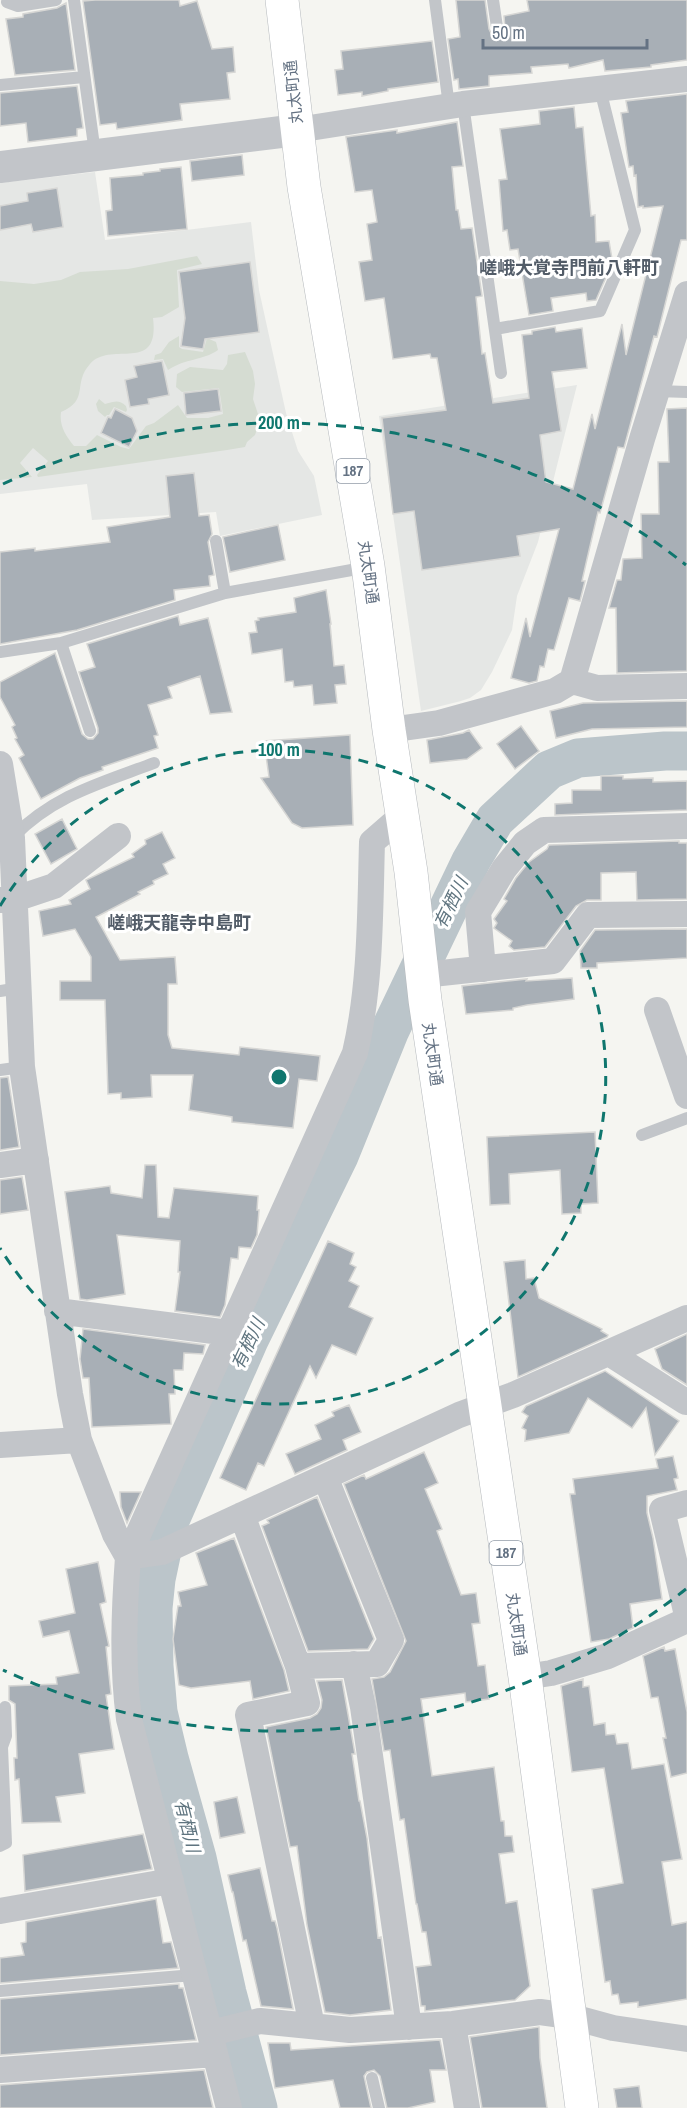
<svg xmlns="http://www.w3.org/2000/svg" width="687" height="2108" viewBox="0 0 687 2108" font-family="'Archivo Narrow','Noto Sans JP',sans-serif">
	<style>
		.built { fill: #e5e7e5 }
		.green { fill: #d5dcd2 }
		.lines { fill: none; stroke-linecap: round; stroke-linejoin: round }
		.river { stroke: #bbc5ca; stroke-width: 39 }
		.building { fill: #a8afb6; stroke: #d6d6d4; stroke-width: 1.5 }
		.primary-casing { stroke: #b5b9bd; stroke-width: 34 }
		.service { stroke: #c2c5c9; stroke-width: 12 }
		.minor { stroke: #c2c5c9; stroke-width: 26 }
		.tertiary { stroke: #c2c5c9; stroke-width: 32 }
		.primary { stroke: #fff; stroke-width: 33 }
		.ring { fill: none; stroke: #0f766e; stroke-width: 3; stroke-dasharray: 10 8 }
		.labels { text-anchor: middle; stroke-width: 6; stroke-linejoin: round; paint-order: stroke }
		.shield { fill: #fff; stroke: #929ca8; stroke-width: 1.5 }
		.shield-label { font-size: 15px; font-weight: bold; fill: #647283 }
		.street-label { font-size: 16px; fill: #647283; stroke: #fff }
		.neighbourhood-label { font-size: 18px; font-weight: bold; fill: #525c68; stroke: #fff }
		.water-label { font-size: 18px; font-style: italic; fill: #5f747f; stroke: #fff }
		.centre { fill: #0f766e; stroke: #fff; stroke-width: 3 }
		.ring-label { font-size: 18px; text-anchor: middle; font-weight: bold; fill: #0f766e; stroke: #fff; stroke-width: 6; stroke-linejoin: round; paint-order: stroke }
	</style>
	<rect width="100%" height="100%" fill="#f5f5f1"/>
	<!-- built -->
	<path class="built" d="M95,172L105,240L251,222L259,290L286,413L298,451L314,476L322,515L220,536L216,512L92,520L87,484L0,494V183Z
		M577,385L538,542L517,596L512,630L492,672L481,690L470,698L461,701L421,711L379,416Z"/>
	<!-- green -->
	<path class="green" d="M197,256L202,264L177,270L179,307L162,317L153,318C160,375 111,340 90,364C72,384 90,400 61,412C59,426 66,436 74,446H86L97,435L121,447L129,449L146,426L154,423L178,405L187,418H208L223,414L219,388L182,392L176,387L177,374L190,367L223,370L227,364L228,355L245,352L253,371L255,384L253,399L260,420L255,435L247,442L245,447L227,450L38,477L37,475L48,461L33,448L20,463L32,477L0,480V281L34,284L61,280L80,272L128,269Z
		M179,336V347L182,349L203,352L207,338L216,342L218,350C202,361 186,358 168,370L163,359L154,360L155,355L161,353L169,342Z
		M99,399L105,404C115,402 118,399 126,406L127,410L126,412L114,407L109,415H107L105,417L98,411L96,404Z"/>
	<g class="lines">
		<!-- river -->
		<path class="river" d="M258,2108L227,1993L197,1858L169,1758L158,1712L154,1666L153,1608L156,1579L167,1527L249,1340L339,1156L390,1030L471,861L495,820L549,770L578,758L665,751H687"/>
	</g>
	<!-- building -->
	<path class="building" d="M95,0H179L180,6L197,1L212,49L233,47L235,72L227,73L230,99L180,104L182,120L117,129L116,123L100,125L83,1Z
		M456,0H485L489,29L491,33L498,35L505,29L504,16L529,11L527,0H687V60L651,65V67L605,71L603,60L569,68L568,64L531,67L532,73L489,76V86L459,89L458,79L454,80L448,39L460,37Z
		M66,3L75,70L15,75L6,19L23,17V14L57,8Z
		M432,41L438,82L388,89V91L362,96V92L338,95L335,70L343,69L341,51Z
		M77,86L83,128L77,129V136L28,142L26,123L0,126V93Z
		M687,94V240H681L657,337L654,336L624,448L618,447L600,513L598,512L587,559L582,581H585L580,601L569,598L554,650L548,649L544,667L540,666L537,681L529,683L511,678L526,618L530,637L559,529L517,536L520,556L422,570L414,511L393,514L382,418L446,410L437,358H431L430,354L393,359L384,298L365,301L359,262L372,260L367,224L377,222L372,190L355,192L346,137L397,130V133L457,122L463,166L452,167L456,210H458L461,229L472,228L482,296L476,297L482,354L485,353L493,403L529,398L522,335L532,334V331L555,327L556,332L582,328L587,368L552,372L561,431L540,435L546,482L573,489L592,414L595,429L622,324L626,355L663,206L643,208V206L638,207L636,175L634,176L633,166L629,167L621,113L628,112L626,101Z
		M574,107L576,128L583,127L591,216L595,215L596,242L609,241L612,259L605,260L607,275L596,300L587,301L586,293L551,298L553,311L529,315L518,249L510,250L507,230L503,231L499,180L507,179L500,129L540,124L539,111Z
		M242,155L244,175L192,181L190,161Z
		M181,167L187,229L108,236L106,211L112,210L110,178L143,175V173L160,171V169Z
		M57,188L63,227L33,232L31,224L0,230V206L28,201L27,193Z
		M250,262L259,332L205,339L203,349L181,346L185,318L179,272Z
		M162,361L169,395L148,399L149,404L130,407L125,380L137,377L134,366Z
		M218,389L221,411L186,415L184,393Z
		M687,408V671L617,673L616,608H609L617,580H621L623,559L642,558L641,514H659L658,462H669L667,409Z
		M115,409L132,418L137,431L129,447L101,433L108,417L111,418Z
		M194,473L199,516L209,515L212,534L208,542L214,575L209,576L210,586L174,590L175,600L77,630L0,644V552L35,548V551L110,542L107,527L170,517L166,476Z
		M278,525L285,560L230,572L223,537Z
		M326,590L331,624H330L334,666L344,665L346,684L335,685L337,703L314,705L312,685L294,687L293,681L285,682L282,649L252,654L249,633L257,632L255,621L259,620L258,618L296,612L294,598Z
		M178,616L180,625L208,618L232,712L210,714L200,676L168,687L172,698L148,705L158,735L154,736L158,748L102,767L103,770L80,778L41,799L19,758L24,755L15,739L17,738L12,727L15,725L0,697V682L55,653L82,734L88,739H93L98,733V728L79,672L95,667L87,644Z
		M687,701V727L592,729L556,738L550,711L583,703Z
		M521,726L539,751L515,769L497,744Z
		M469,730L482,748L467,759L430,763L427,740L463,733Z
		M350,735L353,825L302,828L292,823L261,778L269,777L264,741Z
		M601,776H623V779L653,778V782L687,781V810L555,815V804L572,803V790H601Z
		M62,819L77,849L51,864L35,834Z
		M162,832L175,858L163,864L168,874L153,881L154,884L138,892L140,894L96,917L120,960L175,957L177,984H168V1035L172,1048L239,1055L240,1047L320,1056L317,1081L299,1079L293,1128L232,1122V1117L189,1110L193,1075H151L152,1097L121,1099V1093L108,1094L105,1000H60V981H91V957L75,929L43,936L39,911L71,904L69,900L90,889L86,880L134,857L132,854L146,844L145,840Z
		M679,841V843H687V899L637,900L636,872L601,873V900H587L576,906L545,947L514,950L509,946L512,941L494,928L497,923L494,919L507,901L504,899L516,878L529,862L547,849L549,845Z
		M687,929V958L597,963V968H581L580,951L595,930Z
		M572,978L574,999L527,1005L513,1008V1010L466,1014L462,986L527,979L526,981Z
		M8,1077L19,1147L0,1150V1078Z
		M595,1132L598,1203L581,1204V1213L562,1214L560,1170L509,1174L510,1204L490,1205L487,1137Z
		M145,1165H156L158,1217L169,1218L174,1188L258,1196L257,1210H259L257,1235L251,1248L239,1247L238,1259L231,1258L225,1305L220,1317L175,1311L180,1272H178L180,1241L117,1235L125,1294L87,1300L80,1299L65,1192L110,1186L111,1193L142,1198Z
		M22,1177L28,1210L0,1214V1180Z
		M328,1241L354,1253L350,1264L356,1267L349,1281L359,1286L349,1307L373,1318L356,1355L332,1345L316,1378L310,1366L264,1466L258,1463L246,1490L220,1478Z
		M525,1260L526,1279L534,1278L539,1298L602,1329L601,1331L608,1335L607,1337L518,1377L504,1262Z
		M83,1329L205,1345L203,1354L184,1353L183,1370H174L175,1394H169L171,1424L92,1427L89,1378H83L80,1359Z
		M687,1334V1385L662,1369L655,1349Z
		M605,1371L679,1421L655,1455L646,1408L632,1428L588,1398L569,1433L525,1441L526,1430L522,1428L528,1416L522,1412L526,1406Z
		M349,1405L361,1432L343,1440L347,1450L295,1474L286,1454L321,1439L315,1425L334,1416L332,1412Z
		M424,1452L438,1483L425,1489L442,1529L437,1531L461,1595L476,1593L480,1623L472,1624L478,1666L485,1665L489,1699L466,1702L465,1693L421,1699L432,1776L494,1767L501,1821H504L505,1836H512L514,1852L499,1854L506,1903L517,1901L530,1986L515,2000L425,2011V2006H421L416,1967L431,1965L426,1932H422L417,1904H416L404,1819L400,1820L390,1750L384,1751L372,1679L384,1677L390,1672L406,1641L344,1484L364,1475L366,1479Z
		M673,1456L678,1478L674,1479L677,1490L647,1496V1513L653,1538L662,1599L630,1604L633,1628L609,1639L591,1642L570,1494H575L573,1479L658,1468L656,1459Z
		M120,1492H141L127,1523L121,1507Z
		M317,1497L374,1639L368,1649L308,1651L262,1526L269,1523L267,1520Z
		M234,1538L284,1670L289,1691L253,1699L250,1681L191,1688L179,1685L173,1639L178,1606H181L178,1592L207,1585L196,1553Z
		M98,1562L106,1602L100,1604L109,1646L106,1647L111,1694L106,1695L114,1749L79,1754L85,1793L56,1797L61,1822L22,1823L19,1779L15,1780L14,1758H17L15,1704L9,1700V1686L57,1684L56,1677L79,1673L69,1631L43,1637L39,1621L75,1613L66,1569Z
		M664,1647L665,1651L675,1649L687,1712V1773L671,1777L663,1738H666L658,1697L651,1698L643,1656Z
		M583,1679V1687L589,1686L594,1725L605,1723L606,1735L615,1734L617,1744L628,1743L632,1769L664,1764L682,1859L662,1862L672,1925L687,1922V1999L638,2007V2002L620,2004L618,1994L612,1995L610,1981L605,1982L592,1889L623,1883L604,1768L572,1772L561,1686Z
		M342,1680L355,1754H352L359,1801H360L367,1838L378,1938L381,1937L391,2010L350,2015L325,2012L307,1925L297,1846L290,1847L266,1727L310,1718L317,1714L321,1708L322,1700L317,1681Z
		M237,1797L245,1833L220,1838L214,1802Z
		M143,1834L152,1869L25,1891L23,1855Z
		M260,1868L272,1921H275L277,1928L293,2009L261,2006L246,1940L243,1941L233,1892H232L228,1875Z
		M156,1899L163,1943L171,1942L178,1968L0,1983V1958L24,1955L21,1943L26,1942V1922Z
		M179,1984V1988H183L196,2040L0,2055V1999Z
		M539,2027L540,2058L547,2108H482L470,2037Z
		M440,2040L446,2070H430L435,2102L408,2108H387L380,2076L374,2070L367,2072L364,2076L371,2108H340L333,2080L275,2088L268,2043H290L291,2050Z
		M204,2070L213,2108H0V2085Z
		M639,2086L642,2108H617L614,2089Z"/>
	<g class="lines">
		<!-- primary casing -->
		<g class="primary-casing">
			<path id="primary" d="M282,0L304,187L368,566L389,730L411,872L425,1000L525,1677L582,2108"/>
		</g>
		<!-- service -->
		<path class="service" d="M74,0L95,153
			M435,0L449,106
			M493,0L497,27
			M7,2L18,6L56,0
			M0,85L84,77
			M463,104L501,373
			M495,329L600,311L635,230L600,89
			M657,391L687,392
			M225,593L368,567
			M61,643L90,731
			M0,652L61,643L225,593L216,541
			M13,837C54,795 101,783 154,763
			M0,991L19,988
			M0,1070L22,1067
			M642,1135L687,1118
			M0,1846L6,1843L2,1747L6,1736L5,1707
			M0,1991L194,1975
			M372,2078L379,2108"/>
		<!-- minor -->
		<path class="minor" d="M297,130L463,104L687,79
			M572,681L642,439L687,294
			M389,730L439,723L555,691L572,681L597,688L687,686
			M0,764L12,838L22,1067L70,1394L79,1440L115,1534L128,1557L162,1552L459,1415L513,1395L687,1318
			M0,900L15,899L54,886L118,836
			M483,969L478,912L504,869L525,843L544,830L687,826
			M423,975L553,961L588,915L687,914
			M657,1010L687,1096
			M0,1165L36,1160
			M57,1311L229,1333
			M609,1353L686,1402
			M0,1445L79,1440
			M687,1503L662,1510L687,1615
			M242,1515L298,1666L377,1664L391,1640L325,1477
			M354,1664L363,1707L409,2027
			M298,1666L307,1703L248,1715L312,2026
			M525,1677L551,1673L608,1656L687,1620
			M0,1911L171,1881
			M453,2024L467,2108
			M211,2033L260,2021L350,2030L453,2024L540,2012L569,2016L613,2028L687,2039
			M0,2070L215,2054
			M229,2108L129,1719C122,1665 124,1612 128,1557L355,1053C371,984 370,912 372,842L403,815"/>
		<!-- tertiary -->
		<path class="tertiary" d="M0,167L297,130"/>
		<!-- primary -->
		<use href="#primary" class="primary"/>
	</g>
	<!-- distance rings -->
	<g class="ring">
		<path d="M0 906A327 327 0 1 1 0 1248"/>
		<path d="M686 1589A654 654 0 0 1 3 1670M3 484A654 654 0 0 1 686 565"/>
	</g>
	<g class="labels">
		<!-- shield labels -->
		<g class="shield">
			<rect x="336.5" y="459" width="33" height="24" rx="4.5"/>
			<rect x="489.5" y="1541" width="33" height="24" rx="4.5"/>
		</g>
		<g class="shield-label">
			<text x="353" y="476">187</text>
			<text x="506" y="1558">187</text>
		</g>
		<!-- street labels -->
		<g class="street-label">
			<text transform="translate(293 92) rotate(-96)" y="6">丸太町通</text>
			<text transform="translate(369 572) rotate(82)" y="6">丸太町通</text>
			<text transform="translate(433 1054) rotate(82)" y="6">丸太町通</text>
			<text transform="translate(517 1624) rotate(82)" y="6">丸太町通</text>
		</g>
		<!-- neighbourhood labels -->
		<g class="neighbourhood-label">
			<text x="569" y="274">嵯峨大覚寺門前八軒町</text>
			<text x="179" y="929">嵯峨天龍寺中島町</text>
		</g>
		<!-- water labels -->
		<g class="water-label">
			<text transform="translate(451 903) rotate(-64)" y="6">有栖川</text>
			<text transform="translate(248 1344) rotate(-65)" y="6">有栖川</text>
			<text transform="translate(187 1826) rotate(76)" y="6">有栖川</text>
		</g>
	</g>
	<circle cx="279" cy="1077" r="9" class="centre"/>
	<g class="ring-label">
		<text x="279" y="429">200 m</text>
		<text x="279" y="756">100 m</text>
	</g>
	<!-- scale -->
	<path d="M483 39v9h164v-9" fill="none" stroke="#647283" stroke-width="3"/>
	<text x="492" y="39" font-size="18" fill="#647283" stroke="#ffffff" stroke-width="4.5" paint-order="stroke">50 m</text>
</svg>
